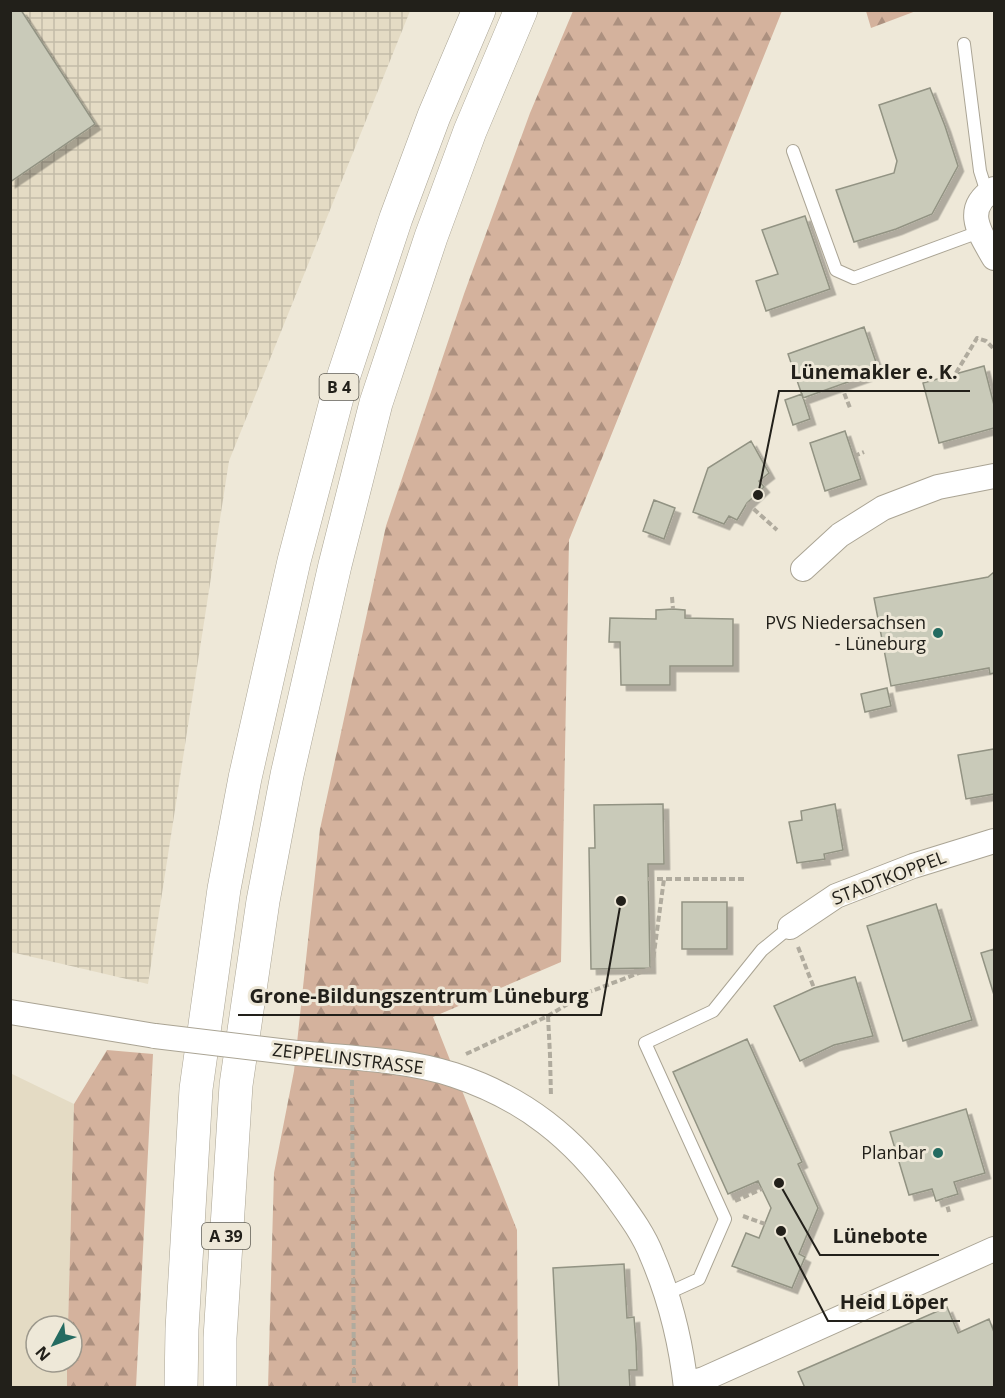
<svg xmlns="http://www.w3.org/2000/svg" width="1005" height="1398" viewBox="0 0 1005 1398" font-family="'Open Sans',sans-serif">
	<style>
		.built { fill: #e4dbc4 }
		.industrial { fill: url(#industrial-grid) }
		.forest { fill: url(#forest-firs) }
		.building { fill: #c9cab9; stroke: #929383; stroke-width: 1.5; filter: url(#shadow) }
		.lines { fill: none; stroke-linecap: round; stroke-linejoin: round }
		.lane-casing { stroke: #aaa494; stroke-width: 14 }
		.street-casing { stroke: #aaa494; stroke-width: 26 }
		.highway-casing { stroke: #aaa494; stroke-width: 34 }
		.path { stroke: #b0ab9e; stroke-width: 4; stroke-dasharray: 6 3; stroke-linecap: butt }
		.lane { stroke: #fff; stroke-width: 12 }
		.street { stroke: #fff; stroke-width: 24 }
		.highway { stroke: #fff; stroke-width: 33 }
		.street-bridge-casing { stroke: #aaa494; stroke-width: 26; stroke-linecap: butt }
		.street-bridge { stroke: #fff; stroke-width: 24 }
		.poi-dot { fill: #246b61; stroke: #eee8d8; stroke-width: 2 }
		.labels { text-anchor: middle; stroke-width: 6; stroke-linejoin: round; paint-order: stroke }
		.shield { fill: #eee8d8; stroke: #5f5c53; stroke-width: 1.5 }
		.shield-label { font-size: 16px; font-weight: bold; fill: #22201a }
		.poi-label { font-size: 18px; fill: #22201a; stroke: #eee8d8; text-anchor: end }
		.street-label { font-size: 18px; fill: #22201a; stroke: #eee8d8 }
		.leader { fill: none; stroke: #22201a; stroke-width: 2 }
		.callout-dot { fill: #22201a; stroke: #eee8d8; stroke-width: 2 }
		.callout-label { font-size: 20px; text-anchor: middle; font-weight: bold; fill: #22201a; stroke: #eee8d8; stroke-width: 6; stroke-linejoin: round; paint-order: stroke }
	</style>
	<defs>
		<pattern id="industrial-grid" width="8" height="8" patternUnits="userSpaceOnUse" patternTransform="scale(1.5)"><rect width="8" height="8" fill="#e4dbc4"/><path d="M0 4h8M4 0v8" fill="none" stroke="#c3bca8"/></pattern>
		<pattern id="forest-firs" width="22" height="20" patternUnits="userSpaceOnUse" patternTransform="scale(1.5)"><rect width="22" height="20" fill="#d4b29d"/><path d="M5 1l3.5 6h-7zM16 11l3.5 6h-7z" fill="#ac907f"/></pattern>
		<filter id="shadow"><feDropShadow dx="5.5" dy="5.5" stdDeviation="0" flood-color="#0004"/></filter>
	</defs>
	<rect width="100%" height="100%" fill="#eee8d8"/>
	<!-- built -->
	<path class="built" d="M10,1073L74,1104L68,1326H36V1362H67V1387H11Z"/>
	<!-- industrial -->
	<path class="industrial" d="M11,11H410L229,461L148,984L11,952Z"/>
	<!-- forest -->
	<path class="forest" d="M573,11H782L569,540L561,962L433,1017L517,1230L518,1387L268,1388L274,1173L294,1071L320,829L386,526L464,294L530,113Z
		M866,11V10L916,11L871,28Z
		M107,1050L153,1054L136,1387H67V1362H72V1326H68L74,1104Z"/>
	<!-- building -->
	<path class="building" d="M10,10H21L95,124L10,182Z
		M930,88L945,126L958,166L932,214L896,229L854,242L836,190L894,173L897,161L879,105Z
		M805,216L830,289L766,311L756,281L778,274L762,230Z
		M864,327L879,371L803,398L788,354Z
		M984,366L994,405V428L939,443L923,383Z
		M802,394L810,419L793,425L785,400Z
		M845,431L861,479L825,491L810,443Z
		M751,441L769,473L759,481L764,487L747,503L737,520L729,516L724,524L693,512L708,468Z
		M654,500L675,508L664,539L643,531Z
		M994,572V673L990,674L989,668L891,686L874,598L988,577Z
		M673,609L685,610V618L733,619V666H670V685H621L620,642H609L610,618L656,619V610Z
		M887,688L891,706L865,712L861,694Z
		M994,749V794L966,799L958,755Z
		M663,804L664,864H648L650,968L591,969L589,848H595L594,805Z
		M835,804L843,850L824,854L825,859L797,863L789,822L802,820L801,811Z
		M682,902H727V949H682Z
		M936,904L972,1020L903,1041L867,926Z
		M994,949V995L981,953Z
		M855,977L873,1036L834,1045L800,1061L774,1006L814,988Z
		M747,1039L802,1162L798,1164L818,1208L799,1254L805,1257L792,1288L732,1266L746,1233L759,1238L771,1208L758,1181L728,1194L673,1072Z
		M966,1109L985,1173L954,1182L958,1194L945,1198L936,1201L932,1189L909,1195L890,1132Z
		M624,1264L627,1318L634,1317L636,1343L637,1370H629L630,1388H559L553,1268Z
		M947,1307L958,1333L989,1319L994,1332V1388H805L798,1372Z"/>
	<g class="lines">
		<!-- lane casing -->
		<g class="lane-casing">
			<path id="lane" d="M964,44L980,171L987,193
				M793,151L836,270L854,278L979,232
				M666,1294L699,1279L725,1219L645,1043L713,1011L762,950L790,927"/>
		</g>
		<!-- street casing -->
		<g class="street-casing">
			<path id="street" d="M994,189C962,209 980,233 994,258
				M803,569L840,535L883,508L938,487L994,476
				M790,927L836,896L913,866L994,841
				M10,1012L155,1036
				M297,1053C349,1058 404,1059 454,1075C524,1098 574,1138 617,1198C630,1216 644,1235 652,1256C670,1298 681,1343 686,1388
				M686,1384L704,1379L994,1249"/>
		</g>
		<!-- highway casing -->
		<g class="highway-casing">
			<path id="highway" d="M181,1388L182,1329L196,1089L224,889L245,778L294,561L339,390L396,218L434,116L479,10
				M220,1388V1338L236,1085L263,901L287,775L335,565L376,403L431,237L470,131L521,10"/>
		</g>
		<!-- path -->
		<path class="path" d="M956,373L977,338L986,341L994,349
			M841,385L850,408
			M854,456L864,452
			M747,503L777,530
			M672,597L673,609
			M648,879H746
			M798,947L814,988
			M548,1016L550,1055L551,1097
			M466,1054L548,1016L584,994L652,968L664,879
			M352,1080L354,1388
			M945,1198L949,1212
			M735,1201L762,1189
			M743,1216L765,1224"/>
		<!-- lane -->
		<use href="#lane" class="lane"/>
		<!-- street -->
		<use href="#street" class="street"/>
		<!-- highway -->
		<use href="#highway" class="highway"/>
		<!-- street-bridge casing -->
		<g class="street-bridge-casing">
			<path id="street-bridge" d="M155,1036L297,1053"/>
		</g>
		<!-- street-bridge -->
		<use href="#street-bridge" class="street-bridge"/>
	</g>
	<!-- markers -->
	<g class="poi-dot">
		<circle cx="938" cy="633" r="6"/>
		<circle cx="938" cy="1153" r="6"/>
	</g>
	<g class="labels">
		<!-- shield labels -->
		<g class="shield">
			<rect x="319.5" y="374" width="39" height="26" rx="4.5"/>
			<rect x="202" y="1223" width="48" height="26" rx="4.5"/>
		</g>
		<g class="shield-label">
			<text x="339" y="393">B 4</text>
			<text x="226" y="1242">A 39</text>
		</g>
		<!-- poi labels -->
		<g class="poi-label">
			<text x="926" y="629">PVS Niedersachsen<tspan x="926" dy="21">- Lüneburg</tspan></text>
			<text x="926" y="1159">Planbar</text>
		</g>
		<!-- street labels -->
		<g class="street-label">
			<text transform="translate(889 878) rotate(-21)" y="6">STADTKOPPEL</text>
			<text transform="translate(348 1059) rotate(7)" y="6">ZEPPELINSTRASSE</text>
		</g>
	</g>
	<!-- callouts -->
	<path class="leader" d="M758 495L779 391H970M621 901L601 1015H238M779 1183L820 1255H939M781 1231L828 1321H960"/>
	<g class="callout-dot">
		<circle cx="758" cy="495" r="6"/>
		<circle cx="621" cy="901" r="6"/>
		<circle cx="779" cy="1183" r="6"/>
		<circle cx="781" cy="1231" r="6"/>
	</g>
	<g class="callout-label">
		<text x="874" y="379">Lünemakler e. K.</text>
		<text x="419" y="1003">Grone-Bildungszentrum Lüneburg</text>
		<text x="880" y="1243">Lünebote</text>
		<text x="894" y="1309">Heid Löper</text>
	</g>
	<!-- border -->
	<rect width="1005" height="1398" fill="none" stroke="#22201a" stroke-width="24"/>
	<!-- north arrow -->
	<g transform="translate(54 1344) rotate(229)"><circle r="28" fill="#eee8d8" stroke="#9c988c" stroke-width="1.5"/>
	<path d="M0-4.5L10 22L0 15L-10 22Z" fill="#246b61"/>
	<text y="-9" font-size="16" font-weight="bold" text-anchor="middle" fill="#22201a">N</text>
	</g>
</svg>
